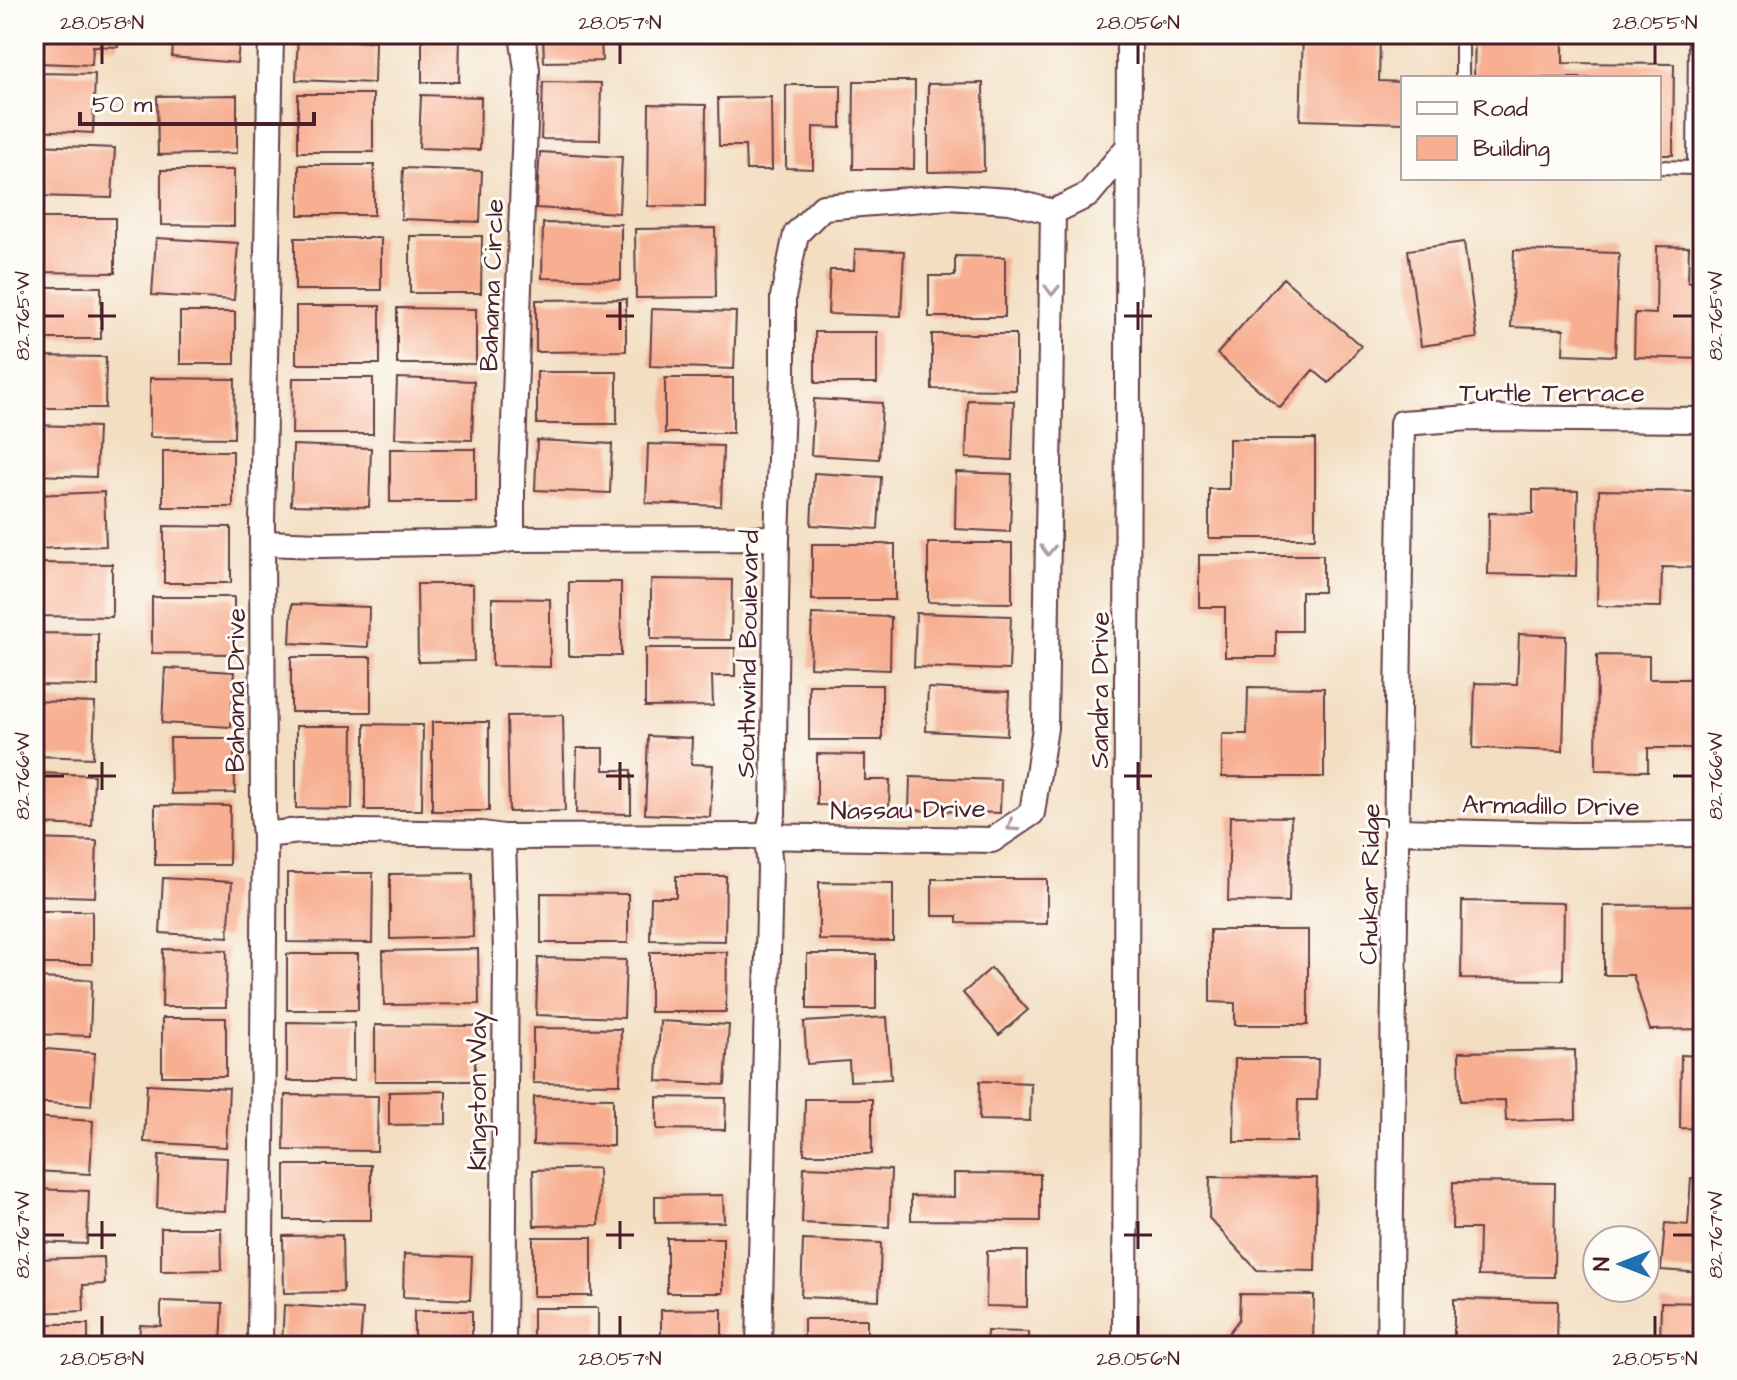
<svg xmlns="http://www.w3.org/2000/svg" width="1737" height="1380" viewBox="0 0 1737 1380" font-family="'Architects Daughter',sans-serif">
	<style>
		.building { fill: #f7ae91 }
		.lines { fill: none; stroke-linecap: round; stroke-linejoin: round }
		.lane-casing { stroke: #633c42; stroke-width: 16 }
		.street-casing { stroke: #633c42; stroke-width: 28 }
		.lane { stroke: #fff; stroke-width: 12 }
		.street { stroke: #fff; stroke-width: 24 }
		.oneway { stroke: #ae9aa0 }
		.ticks { fill: none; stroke: #4a1f2b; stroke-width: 3 }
		.labels { text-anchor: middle; stroke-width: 6; stroke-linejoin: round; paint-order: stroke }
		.street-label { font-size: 26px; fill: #4a1f2b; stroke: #fdfcf7 }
		.neatline { fill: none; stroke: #4a1f2b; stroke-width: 3 }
		.ticks-label { font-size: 20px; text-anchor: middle; fill: #4a1f2b }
	</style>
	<rect width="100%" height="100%" fill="#fdfcf7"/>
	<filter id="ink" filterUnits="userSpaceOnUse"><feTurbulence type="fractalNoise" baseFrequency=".0125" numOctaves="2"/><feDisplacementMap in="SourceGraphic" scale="16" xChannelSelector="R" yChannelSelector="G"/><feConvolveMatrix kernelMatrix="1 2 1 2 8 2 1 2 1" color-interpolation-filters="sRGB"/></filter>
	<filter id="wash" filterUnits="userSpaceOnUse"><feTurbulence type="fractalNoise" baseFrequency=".006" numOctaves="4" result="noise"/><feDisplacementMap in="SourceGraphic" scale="32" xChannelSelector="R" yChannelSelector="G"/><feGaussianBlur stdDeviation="1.8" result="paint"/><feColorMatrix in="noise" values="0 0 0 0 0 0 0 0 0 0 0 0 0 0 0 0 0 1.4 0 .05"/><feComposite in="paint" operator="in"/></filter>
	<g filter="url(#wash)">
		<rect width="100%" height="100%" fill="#f3dec2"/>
		<g id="blocks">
			<!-- building -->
			<path class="building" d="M42,34H119L118,47L93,46L92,65L40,63Z
				M174,34H240L237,63L172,57Z
				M298,34H350V41L375,42L374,83L296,80Z
				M422,34H460L459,82H422Z
				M543,34H601L602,61L544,62Z
				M1475,34H1563V63L1674,64L1673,155H1659V78H1474Z
				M1303,36L1380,39L1379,81L1403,82V123L1300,120Z
				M34,73L95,74L93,133L34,130Z
				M854,81H915L914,169H853Z
				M543,82L601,83L600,140L541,139Z
				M983,83L984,171L928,172V84Z
				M786,85H841V128L813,127V169L786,168Z
				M298,94H373V152H298Z
				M237,95V153L158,155L157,96Z
				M421,95L481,97L480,150L419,148Z
				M771,97L772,170H746L745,146H719L718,98Z
				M649,104L706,105L705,207L648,206Z
				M34,145L115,148L112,198L34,196Z
				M540,152L622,157L619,213L536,208Z
				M299,165H374V215H299Z
				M403,168L482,171L480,222L401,219Z
				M161,170H234V226L161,225Z
				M34,218H115V273L34,272Z
				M543,223L621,224V280L542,278Z
				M715,228L716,297L636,298L635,229Z
				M410,236H482L481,293H410Z
				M156,238L238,243L234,300L152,295Z
				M295,238H381V290H295Z
				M1464,242L1477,338L1421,346L1408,250Z
				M1657,246L1689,247L1688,282H1703V359L1634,357L1635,313L1656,314Z
				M855,249L904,251L901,316L828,314L830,270H854Z
				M1514,250L1619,253L1615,356L1563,354L1564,329L1511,327Z
				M955,256L1005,257V317H929V276H955Z
				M1283,278L1361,346L1329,383L1313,370L1280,408L1217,354Z
				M34,287H101V339H34Z
				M626,299V351L536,352V300Z
				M296,306H380V364H296Z
				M397,308L476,309V364H397Z
				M652,309L736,312L734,369L650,366Z
				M180,312H235V364H180Z
				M815,332H877V383H815Z
				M932,334H1016V390L932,389Z
				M34,356L106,357L105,408H34Z
				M537,372H617V424H537Z
				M150,378L235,379L234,438L150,437Z
				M293,378H373V434H292Z
				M397,378L474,381L472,440L395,438Z
				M665,378H733V433H665Z
				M814,399L882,403L879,459L811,455Z
				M968,400L1014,401L1012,460L966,458Z
				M34,425L98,427L96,477L34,475Z
				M1229,439H1315V538H1209V489H1229Z
				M537,440L612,444L610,493L535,490Z
				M648,444L723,446L721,506L646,503Z
				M293,445L371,448L369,507L291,505Z
				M390,449H476V502H390Z
				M163,451H233V507H163Z
				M956,472L1012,474L1010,532L955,529Z
				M814,473L881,477L878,529L811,525Z
				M1533,490L1578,491L1576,576L1488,574L1489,513L1533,514Z
				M1599,490L1703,492V568L1662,567L1661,607L1597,606Z
				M104,492L106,546L34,549V495Z
				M164,526L231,527V583H164Z
				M928,543H1012V603L928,602Z
				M812,544H895V600H812Z
				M1199,555H1323V592H1301V631H1276V657H1225V607H1199Z
				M34,563L112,564V617L34,616Z
				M651,579L732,580L731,640L651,639Z
				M569,582H621V656H569Z
				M417,584H473L474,661L418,662Z
				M152,597H234V654L152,653Z
				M492,598L550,599V667L492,666Z
				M292,604L369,607L368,647L290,643Z
				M916,613L1011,616L1009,670L914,667Z
				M812,614L891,617L890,670L810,667Z
				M34,633L98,634V686L34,685Z
				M1519,634L1566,636L1563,751L1473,748L1475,683L1517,684Z
				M645,648H735V676H712L713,706L645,707Z
				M1597,655L1649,656V679H1700L1699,748H1648V771L1596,770Z
				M291,657H371V712H291Z
				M165,668L234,672L231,727L162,723Z
				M809,685H882V740H809Z
				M1248,687L1324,688V777H1222V734H1247Z
				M928,688L1009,692L1007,735L926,731Z
				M34,701L95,703L93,758L34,756Z
				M563,715L565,811L509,812L507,716Z
				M432,722H489V811H432Z
				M365,724L423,725L422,810H365Z
				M296,726H353L352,809L296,808Z
				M648,736L692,738L691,764L713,765L710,817L645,814Z
				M170,738H234L235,793L171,794Z
				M577,748H604V770H631V814L576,813Z
				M817,754L865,755V780H890L889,806L817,805Z
				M34,773L94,775L92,826L34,824Z
				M910,777L1001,780L1000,813L909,810Z
				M155,805L230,806L229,865H155Z
				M1230,816L1291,817L1289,902L1228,901Z
				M34,839L97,841L95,897L34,895Z
				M287,873H373L372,943L287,942Z
				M472,873L473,937L390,939V874Z
				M676,876H726L725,941L650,940L651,897H676Z
				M163,878L232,882L228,937L160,933Z
				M932,879H1047V924L957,923V916H932Z
				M819,882L893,883V941L819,940Z
				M541,893L628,894V943H541Z
				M1462,901L1564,903L1563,980L1461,979Z
				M1703,905V1029L1650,1030L1633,975H1604V906Z
				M34,911H92V964H34Z
				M1210,930H1308V1025H1235V1003L1210,1002Z
				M163,949L227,950L226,1007H162Z
				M478,949L479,1004L384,1005L383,951Z
				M650,952H727L726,1012H650Z
				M287,954H358V1010H287Z
				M807,954H876V1009H807Z
				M538,958L626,960L624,1018L536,1015Z
				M991,968L1028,1010L999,1035L963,993Z
				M34,978L92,980L90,1036L34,1034Z
				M887,1017L891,1079L850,1081L849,1061L807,1064L804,1022Z
				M162,1018H226V1076H162Z
				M660,1021L729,1025L725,1085L657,1081Z
				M287,1022L354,1023V1081H287Z
				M375,1025L475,1026V1081H375Z
				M533,1028L621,1029L620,1084L533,1083Z
				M34,1048L95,1053L91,1106L34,1102Z
				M1575,1050L1576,1119L1506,1121L1505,1100L1460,1101L1459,1052Z
				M1681,1055L1703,1056V1129L1680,1128Z
				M1235,1059H1318L1317,1100H1298L1297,1142H1234Z
				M980,1081L1031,1083L1030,1121L979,1120Z
				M147,1084L229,1088L226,1147L144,1142Z
				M446,1091V1124L389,1125V1092Z
				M285,1095L378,1096L377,1151L284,1150Z
				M534,1097L613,1098V1146L533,1145Z
				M657,1097L726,1098L725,1130L657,1129Z
				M805,1099H872V1154H804Z
				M34,1117L93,1121L90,1174L34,1171Z
				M159,1155L227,1158L225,1211L157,1208Z
				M285,1165H371V1220H285Z
				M804,1167L891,1170L889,1227L802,1223Z
				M598,1168L599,1225L534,1226L533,1170Z
				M954,1173L1040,1174V1221L911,1220V1196L954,1197Z
				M1210,1177L1317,1178L1315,1271L1257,1270L1209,1218Z
				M1691,1178L1703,1179V1273L1661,1270L1665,1223L1688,1225Z
				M1453,1182L1555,1183L1554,1277L1478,1276L1479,1229H1452Z
				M34,1189L89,1191L87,1244L34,1242Z
				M723,1195L724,1222L655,1223V1196Z
				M161,1228H221L222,1270L161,1271Z
				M342,1235L343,1292L284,1293L283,1236Z
				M533,1237H592V1296H533Z
				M667,1238H723V1293H667Z
				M803,1240L881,1243L879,1300L801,1297Z
				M987,1251H1027V1307L986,1306Z
				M404,1254L472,1257L470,1300L403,1297Z
				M104,1257L105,1284L83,1285L84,1311L34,1313V1259Z
				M1240,1294L1314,1295L1313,1346H1219L1239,1319Z
				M1454,1299L1558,1301L1557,1346H1454Z
				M161,1301L223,1303L221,1346H139L140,1325L161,1326Z
				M1661,1302L1703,1303V1346H1660Z
				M284,1305L363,1310L360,1346H282Z
				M533,1308H598V1346H533Z
				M722,1309V1346H661V1310Z
				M414,1311H472V1346H414Z
				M804,1319H867V1346H804Z
				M34,1324H88V1346H34Z
				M987,1331L1029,1332V1346H986Z"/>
		</g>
	</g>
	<g filter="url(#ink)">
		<use href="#blocks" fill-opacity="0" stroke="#633c42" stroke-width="2"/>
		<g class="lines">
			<!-- lane casing -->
			<g class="lane-casing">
				<path id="lane" d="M1462,78V34
					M1659,167L1694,168L1695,34"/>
			</g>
			<!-- street casing -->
			<g class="street-casing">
				<path id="street" d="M1053,212L1088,195L1129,146
					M512,539V477L527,70L522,34
					M264,543L320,545L495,542L512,539L777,538
					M1398,831L1573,835L1703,834
					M265,835L299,831L482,834L503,837L749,836L992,840L1032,813L1045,728L1053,212
					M260,1346L265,835L263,816L262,524L271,34
					M503,1346L506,955L503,837
					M759,1346L770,867L767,838L773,814L777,538L783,377V297L796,234L823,207L948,197L1010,201L1053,212
					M1125,1346L1129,34
					M1389,1346L1402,423L1470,418L1703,420"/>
			</g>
			<!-- lane -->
			<use href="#lane" class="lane"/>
			<!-- street -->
			<use href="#street" class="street"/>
		</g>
		<!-- one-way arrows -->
		<defs><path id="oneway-chevron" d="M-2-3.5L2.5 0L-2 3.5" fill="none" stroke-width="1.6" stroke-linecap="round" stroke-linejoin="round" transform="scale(2)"/></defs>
		<g class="oneway">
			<use href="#oneway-chevron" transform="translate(1052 290) rotate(91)"/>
			<use href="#oneway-chevron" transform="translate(1048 550) rotate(91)"/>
			<use href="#oneway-chevron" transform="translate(1012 826) rotate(146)"/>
		</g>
	</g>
	<!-- ticks -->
	<path class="ticks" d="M102,44V64M620,44V64M1138,44V64M1655,44V64M102,302V330M620,302V330M1138,302V330M44,316H64M88,316H116M606,316H634M1124,316H1152M1673,316H1693M102,762V790M620,762V790M1138,762V790M44,776H64M88,776H116M606,776H634M1124,776H1152M1673,776H1693M102,1221V1249M620,1221V1249M1138,1221V1249M44,1235H64M88,1235H116M606,1235H634M1124,1235H1152M1673,1235H1693M102,1316V1336M620,1316V1336M1138,1316V1336M1655,1316V1336"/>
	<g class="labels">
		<!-- street labels -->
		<g class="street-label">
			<text transform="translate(491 285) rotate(-88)" y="9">Bahama Circle</text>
			<text x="1552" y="401">Turtle Terrace</text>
			<text transform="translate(747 654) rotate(-89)" y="9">Southwind Boulevard</text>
			<text transform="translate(235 690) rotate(-90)" y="9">Bahama Drive</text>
			<text transform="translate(1099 690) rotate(-90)" y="9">Sandra Drive</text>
			<text transform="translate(1551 805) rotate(1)" y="9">Armadillo Drive</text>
			<text transform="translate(908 809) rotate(-1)" y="9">Nassau Drive</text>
			<text transform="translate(1369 884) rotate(-89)" y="9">Chukar Ridge</text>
			<text transform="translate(477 1091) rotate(-90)" y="9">Kingston Way</text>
		</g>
	</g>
	<!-- margin -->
	<rect width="1737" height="1380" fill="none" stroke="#fdfcf7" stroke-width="88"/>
	<!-- legend -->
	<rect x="1401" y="76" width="260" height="104" fill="#fdfcf7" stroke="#b5a4a5" stroke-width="2"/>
	<rect x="1417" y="102" width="40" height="12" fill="#ffffff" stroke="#b5a4a5" stroke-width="2"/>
	<text x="1473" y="116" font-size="24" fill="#4a1f2b">Road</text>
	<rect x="1417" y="136" width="40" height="24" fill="#f7ae91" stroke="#b5a4a5" stroke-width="2"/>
	<text x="1473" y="156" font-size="24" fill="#4a1f2b">Building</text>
	<!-- north arrow -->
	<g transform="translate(1621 1264) rotate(270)"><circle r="38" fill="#fdfcf7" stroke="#b5a4a5" stroke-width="2"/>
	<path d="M0-6L14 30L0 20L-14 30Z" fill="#1f6fb2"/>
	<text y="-12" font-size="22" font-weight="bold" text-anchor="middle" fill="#4a1f2b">N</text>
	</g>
	<!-- scale -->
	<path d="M80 112v12h234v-12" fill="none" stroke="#4a1f2b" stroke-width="4"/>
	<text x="92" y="112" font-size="24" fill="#4a1f2b" stroke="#fdfcf7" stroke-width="6" paint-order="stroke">50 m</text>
	<rect x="44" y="44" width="1649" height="1292" class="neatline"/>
	<g class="ticks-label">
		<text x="102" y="29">28.058°N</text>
		<text x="620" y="29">28.057°N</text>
		<text x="1138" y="29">28.056°N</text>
		<text x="1655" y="29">28.055°N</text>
		<text transform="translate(1715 316) rotate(-90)" y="7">82.765°W</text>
		<text transform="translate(22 316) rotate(-90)" y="7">82.765°W</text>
		<text transform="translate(1715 776) rotate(-90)" y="7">82.766°W</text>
		<text transform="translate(22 776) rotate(-90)" y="7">82.766°W</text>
		<text transform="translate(1715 1235) rotate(-90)" y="7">82.767°W</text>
		<text transform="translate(22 1235) rotate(-90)" y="7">82.767°W</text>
		<text x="102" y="1365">28.058°N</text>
		<text x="620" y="1365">28.057°N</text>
		<text x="1138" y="1365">28.056°N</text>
		<text x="1655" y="1365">28.055°N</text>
	</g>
</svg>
